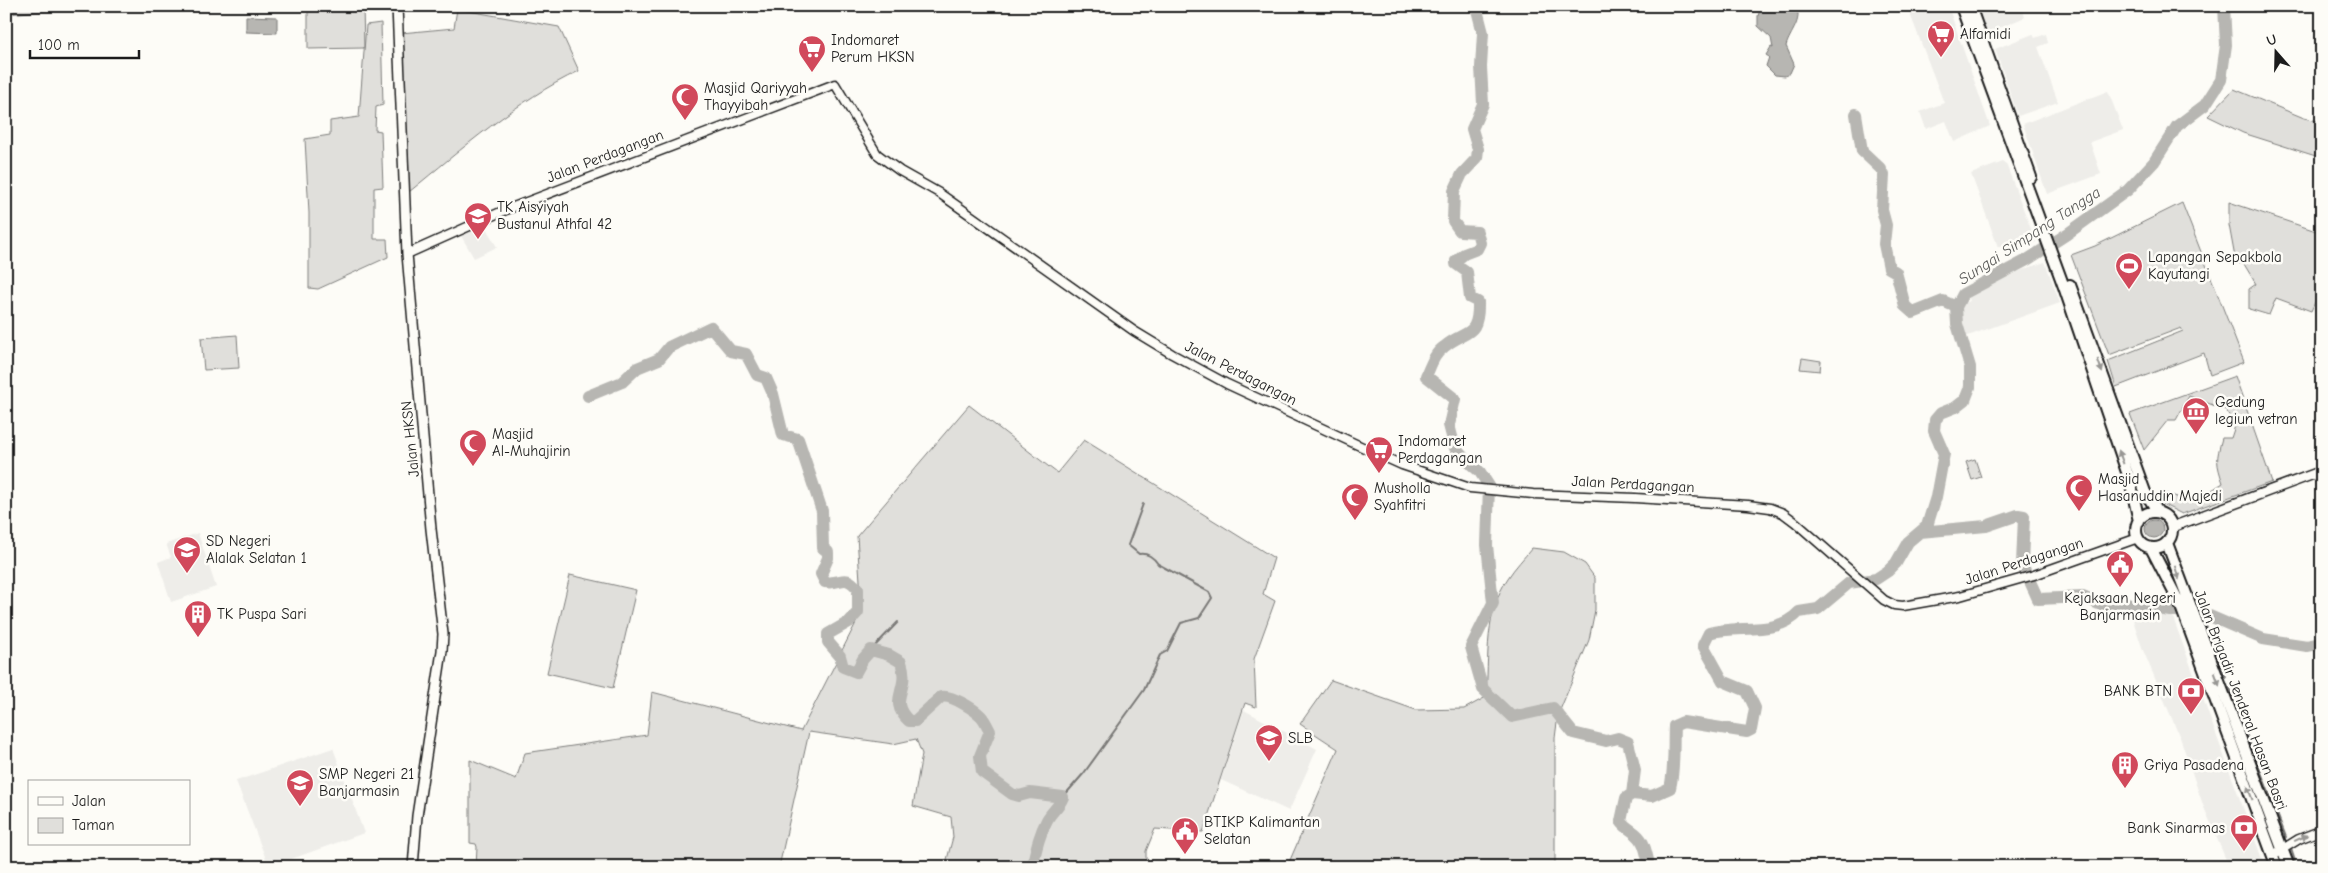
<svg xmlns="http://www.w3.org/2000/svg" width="2328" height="873" viewBox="0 0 2328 873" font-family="'Comic Neue',sans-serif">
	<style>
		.built { fill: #eeede9 }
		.green { fill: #e0dfdb; stroke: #7e7e7c }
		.water { fill: #b7b6b2; stroke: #797876 }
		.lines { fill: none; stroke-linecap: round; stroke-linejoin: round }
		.stream { stroke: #797876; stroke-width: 2 }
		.river { stroke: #b7b6b2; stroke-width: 12 }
		.tertiary-casing { stroke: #1c1c1c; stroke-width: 11 }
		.primary-casing { stroke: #1c1c1c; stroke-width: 12 }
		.trunk-casing { stroke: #1c1c1c; stroke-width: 14 }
		.tertiary { stroke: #fdfcf7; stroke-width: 8 }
		.primary { stroke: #fdfcf7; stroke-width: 9 }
		.trunk { stroke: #fdfcf7; stroke-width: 10 }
		.oneway { fill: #989794 }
		.labels { text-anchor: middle; stroke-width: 5; stroke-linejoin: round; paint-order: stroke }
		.poi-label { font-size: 15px; fill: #1c1c1c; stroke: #fdfcf7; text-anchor: start }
		.street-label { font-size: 15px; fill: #1c1c1c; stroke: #fdfcf7 }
		.water-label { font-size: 16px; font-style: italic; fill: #5a5a58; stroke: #fdfcf7 }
	</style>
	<rect width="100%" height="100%" fill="#fdfcf7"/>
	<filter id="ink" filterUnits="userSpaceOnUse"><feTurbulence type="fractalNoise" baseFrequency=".02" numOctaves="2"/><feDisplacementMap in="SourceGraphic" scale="10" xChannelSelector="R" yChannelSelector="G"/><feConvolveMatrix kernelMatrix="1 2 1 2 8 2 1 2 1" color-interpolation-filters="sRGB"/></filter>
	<g filter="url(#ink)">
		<!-- built -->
		<path class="built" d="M1907,6H1948L1990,126L1954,142L1946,121L1926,129L1920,112L1944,103Z
			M1975,6H2021L2025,17L1995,30L1997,39L1988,43Z
			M2033,34L2035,38L2046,34L2048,43L2038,47L2058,102L2018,116L1995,49Z
			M2108,91L2123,130L2090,142L2101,174L2047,194L2023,124Z
			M2003,162L2006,164L2036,242L2027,245L2020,239L1998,247L1971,174Z
			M483,223L497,247L474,258L460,234Z
			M2045,262L2060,303L1965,337L1954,307L1970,301L1966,290Z
			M198,533L216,587L171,602L158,562L171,557L166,544Z
			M2131,608L2152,610L2172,615L2265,867H2229L2203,805L2181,740L2143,650L2131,614Z
			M1244,710L1317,749L1289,811L1221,780Z
			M333,748L364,833L269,867L236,781Z"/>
		<!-- green -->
		<path class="green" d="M6,6H69V9L6,14Z
			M308,6H363L364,48L308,49Z
			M457,9L559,27L579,71C516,101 463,148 409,192L401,33L454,28Z
			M381,23L383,105L376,107L375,130L381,131L383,187L374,188V239H387L388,257L318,289L309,288V213L305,139L330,135V121L359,117L366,25Z
			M2234,89L2304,118L2322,122V158L2243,133L2208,116Z
			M2229,202L2322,233V302L2316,300L2311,311L2276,298L2269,315L2249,309V289L2256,284L2244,264L2236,263L2229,225Z
			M2182,203L2244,362L2210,375L2204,353L2116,387L2108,361L2183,331L2181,328L2109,355L2071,255L2095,246Z
			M237,335L239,368L204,370L201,338Z
			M1802,358L1821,361L1820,371L1800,369Z
			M2235,376L2272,482L2182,514L2164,505L2161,492L2193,502L2223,483C2216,462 2216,460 2222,438H2231L2235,426L2226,410L2189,396L2176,420H2168L2144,450L2130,414Z
			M969,405L1057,473L1084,440L1274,558L1263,594L1275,601L1254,659L1256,707L1245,703L1203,832L1155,829L1146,851V867H945L953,837L951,817L913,806L922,754L916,739L893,744L809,732L779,867H476L477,847L476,844L470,843V760L516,779L525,753L647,735L652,692L801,731L862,611L857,536Z
			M1975,459L1981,477L1972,480L1966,462Z
			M1532,548L1564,552L1585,564L1595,578V610L1589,640L1558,715L1555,738V867H1287L1338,749L1300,724L1331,680L1416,710L1464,709L1486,697C1489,657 1484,613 1508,578C1515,567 1524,558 1532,548Z
			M570,575L636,590L613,688L547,673Z"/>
		<!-- water -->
		<path class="water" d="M1761,6H1796C1803,21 1790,32 1786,46L1794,64L1790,73L1785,76L1775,75L1766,66L1769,57L1766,55L1771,47L1773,48L1771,38L1758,26V16Z
			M246,16L277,17V33L246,32Z
			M2145 529a9 9 0 1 1 18 0a9 9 0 1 1-18 0Z"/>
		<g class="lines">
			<!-- stream -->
			<path class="stream" d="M2201,612L2226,677
				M871,650L898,622
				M2230,688L2240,717
				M2242,723L2286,837
				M1063,797L1084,773L1144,690L1160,655L1167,651L1181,623L1199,618L1212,598L1209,592L1158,564C1153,557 1148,553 1139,554L1128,545L1143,504
				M2291,849L2297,867"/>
			<!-- river -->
			<path class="river" d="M1476,6L1483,33L1481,67L1483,104L1472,129L1478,149L1477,158L1462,174L1454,191L1453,221L1460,231L1477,232L1480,243L1477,249L1464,254L1456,261V264L1467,272L1470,298L1478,302C1479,339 1465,329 1444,347C1434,354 1431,365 1426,376L1455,399L1449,425L1455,448L1465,459L1480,472L1489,486L1487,545L1493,603L1471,647L1483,689L1512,717L1553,708L1573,733L1606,741L1618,738L1628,742L1635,770L1632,794
				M1856,114L1862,151L1881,169
				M1884,175L1882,210L1886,225L1884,244L1889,268L1896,272L1905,306L1913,313L1943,301L1956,307
				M588,396L622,382L637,368L659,359L669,347L711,327L731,351L746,354L757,375L766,378L773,394L783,435L798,439L822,511L823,548L828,552V558L821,574L825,582C842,585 844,572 858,589V612L849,622L828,634V642L840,656L843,667L856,672L863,659L871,650L889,655L901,662C911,691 886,699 909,721H915L941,697C951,694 975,710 981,716C985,720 987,726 990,731L980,756L982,772L1012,794L1019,796L1030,793L1063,797C1059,807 1052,811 1047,820C1039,835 1036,850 1032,867
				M1920,532L1986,526L2018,515L2024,516L2022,564L2038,599L2083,597L2101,605L2126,603L2170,611H2198L2263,639L2307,646L2322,643
				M1632,794L1652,796L1670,788C1675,768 1673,747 1674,726L1683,722L1747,732L1751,730L1755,708L1747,691L1723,681L1703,645L1709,633C1738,624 1776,637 1799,612L1818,609L1849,583L1876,579L1888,571L1896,563L1908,542L1927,526L1936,497L1944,454L1934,431L1935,420L1941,413L1956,407L1965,400L1970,387V367L1957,324L1956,307L1963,294L2027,260L2067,234L2128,190L2154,162L2177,126L2205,105L2221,80L2226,45L2224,6
				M1632,794L1626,798L1621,821C1626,829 1633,830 1639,837C1645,843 1646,853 1648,860L1645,867"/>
			<!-- tertiary casing -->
			<g class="tertiary-casing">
				<path id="tertiary" d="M407,254L503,211L835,84L877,154L900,171L939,193L1134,331L1172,354L1227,384L1358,445L1402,465L1470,488L1533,494L1635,498L1748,505L1770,508L1783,513L1795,522L1884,600L1894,605L1903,606L1960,596L2034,575L2138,538
					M2273,855L2299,839L2322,830"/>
			</g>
			<!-- primary casing -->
			<g class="primary-casing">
				<path id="primary" d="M397,6L407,254L431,529L443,634L442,651L417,816L413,867
					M2172,527L2322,471"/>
			</g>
			<!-- trunk casing -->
			<g class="trunk-casing">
				<path id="trunk" d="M1961,6L2064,287L2130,481L2139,521
					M1970,6L2031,177
					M2070,285L2145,492L2158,512
					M2136 530a18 18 0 1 1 36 0a18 18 0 1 1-36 0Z
					M2167,543L2289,867
					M2151,548L2180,604L2277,867"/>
			</g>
			<!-- tertiary -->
			<use href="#tertiary" class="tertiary"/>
			<!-- primary -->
			<use href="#primary" class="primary"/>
			<!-- trunk -->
			<use href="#trunk" class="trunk"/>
		</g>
		<!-- one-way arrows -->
		<defs><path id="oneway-solid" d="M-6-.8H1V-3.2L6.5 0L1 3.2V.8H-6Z" transform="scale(1.25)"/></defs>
		<g class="oneway">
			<use href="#oneway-solid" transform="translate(2100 366) rotate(71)"/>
			<use href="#oneway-solid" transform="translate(2121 457) rotate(-110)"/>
			<use href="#oneway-solid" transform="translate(2177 573) rotate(73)"/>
			<use href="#oneway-solid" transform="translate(2217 679) rotate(70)"/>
			<use href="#oneway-solid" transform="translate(2250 793) rotate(-110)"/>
			<use href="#oneway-solid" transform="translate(2301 838) rotate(-24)"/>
		</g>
	</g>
	<!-- icons -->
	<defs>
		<g id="supermarket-pin" transform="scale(1.4375)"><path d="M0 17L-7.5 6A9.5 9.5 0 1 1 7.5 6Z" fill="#d1495b" stroke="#fdfcf7"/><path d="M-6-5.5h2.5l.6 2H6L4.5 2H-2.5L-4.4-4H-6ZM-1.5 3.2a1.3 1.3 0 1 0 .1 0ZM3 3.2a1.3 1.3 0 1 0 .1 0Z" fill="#fff"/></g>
		<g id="mosque-pin" transform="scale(1.4375)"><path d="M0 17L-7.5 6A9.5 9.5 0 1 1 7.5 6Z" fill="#d1495b" stroke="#fdfcf7"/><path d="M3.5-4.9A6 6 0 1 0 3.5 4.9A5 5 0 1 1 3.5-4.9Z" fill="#fff"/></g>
		<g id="school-pin" transform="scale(1.4375)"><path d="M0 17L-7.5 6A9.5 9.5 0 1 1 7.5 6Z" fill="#d1495b" stroke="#fdfcf7"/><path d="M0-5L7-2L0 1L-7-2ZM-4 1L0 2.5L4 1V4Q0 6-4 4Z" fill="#fff"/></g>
		<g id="stadium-pin" transform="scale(1.4375)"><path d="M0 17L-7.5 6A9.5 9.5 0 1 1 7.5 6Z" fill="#d1495b" stroke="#fdfcf7"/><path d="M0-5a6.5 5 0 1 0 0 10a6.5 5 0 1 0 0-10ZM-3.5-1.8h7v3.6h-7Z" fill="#fff"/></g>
		<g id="museum-pin" transform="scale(1.4375)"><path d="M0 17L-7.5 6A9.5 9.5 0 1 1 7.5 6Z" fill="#d1495b" stroke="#fdfcf7"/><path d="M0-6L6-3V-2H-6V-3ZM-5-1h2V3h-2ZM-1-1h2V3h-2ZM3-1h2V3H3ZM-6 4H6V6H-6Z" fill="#fff"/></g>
		<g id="civic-pin" transform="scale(1.4375)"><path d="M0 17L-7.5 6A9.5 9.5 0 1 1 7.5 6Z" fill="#d1495b" stroke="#fdfcf7"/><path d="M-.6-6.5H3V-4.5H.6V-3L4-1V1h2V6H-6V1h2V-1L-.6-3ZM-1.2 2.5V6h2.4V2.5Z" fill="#fff"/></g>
		<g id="building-pin" transform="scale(1.4375)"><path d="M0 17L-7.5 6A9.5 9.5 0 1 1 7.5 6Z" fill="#d1495b" stroke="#fdfcf7"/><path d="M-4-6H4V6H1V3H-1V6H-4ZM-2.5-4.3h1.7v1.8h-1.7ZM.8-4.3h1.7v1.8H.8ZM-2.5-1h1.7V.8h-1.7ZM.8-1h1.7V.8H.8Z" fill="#fff"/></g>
		<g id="bank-pin" transform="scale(1.4375)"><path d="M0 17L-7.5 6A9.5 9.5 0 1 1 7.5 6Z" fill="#d1495b" stroke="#fdfcf7"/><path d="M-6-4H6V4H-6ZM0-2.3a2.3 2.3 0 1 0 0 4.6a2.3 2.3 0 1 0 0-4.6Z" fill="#fff"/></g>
	</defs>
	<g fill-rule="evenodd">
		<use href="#supermarket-pin" x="1941" y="34"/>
		<use href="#supermarket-pin" x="812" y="49"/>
		<use href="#mosque-pin" x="685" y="97"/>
		<use href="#school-pin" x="478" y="216"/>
		<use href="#stadium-pin" x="2129" y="266"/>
		<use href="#museum-pin" x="2196" y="411"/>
		<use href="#mosque-pin" x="473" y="443"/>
		<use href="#supermarket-pin" x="1379" y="450"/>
		<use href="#mosque-pin" x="2079" y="488"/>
		<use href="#mosque-pin" x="1355" y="497"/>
		<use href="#school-pin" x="187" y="550"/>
		<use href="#civic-pin" x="2120" y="564"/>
		<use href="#building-pin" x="198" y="614"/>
		<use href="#bank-pin" x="2191" y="691"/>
		<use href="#school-pin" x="1269" y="738"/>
		<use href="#building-pin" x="2125" y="765"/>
		<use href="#school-pin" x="300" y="783"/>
		<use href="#bank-pin" x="2244" y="828"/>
		<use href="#civic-pin" x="1185" y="831"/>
	</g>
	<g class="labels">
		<!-- poi labels -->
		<g class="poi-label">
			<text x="1960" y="39">Alfamidi</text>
			<text x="831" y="45">Indomaret<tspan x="831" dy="17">Perum HKSN</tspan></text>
			<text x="704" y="93">Masjid Qariyyah<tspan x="704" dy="17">Thayyibah</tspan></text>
			<text x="497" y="212">TK Aisyiyah<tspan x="497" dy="17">Bustanul Athfal 42</tspan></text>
			<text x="2148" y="262">Lapangan Sepakbola<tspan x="2148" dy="17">Kayutangi</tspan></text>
			<text x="2215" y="407">Gedung<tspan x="2215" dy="17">legiun vetran</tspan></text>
			<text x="492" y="439">Masjid<tspan x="492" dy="17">Al-Muhajirin</tspan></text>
			<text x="1398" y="446">Indomaret<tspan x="1398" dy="17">Perdagangan</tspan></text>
			<text x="2098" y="484">Masjid<tspan x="2098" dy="17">Hasanuddin Majedi</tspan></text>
			<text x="1374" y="493">Musholla<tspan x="1374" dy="17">Syahfitri</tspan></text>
			<text x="206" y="546">SD Negeri<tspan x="206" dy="17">Alalak Selatan 1</tspan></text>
			<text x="2120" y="603" text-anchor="middle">Kejaksaan Negeri<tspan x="2120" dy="17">Banjarmasin</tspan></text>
			<text x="217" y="619">TK Puspa Sari</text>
			<text x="2172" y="696" text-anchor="end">BANK BTN</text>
			<text x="1288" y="743">SLB</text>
			<text x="2144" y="770">Griya Pasadena</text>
			<text x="319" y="779">SMP Negeri 21<tspan x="319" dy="17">Banjarmasin</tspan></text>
			<text x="1204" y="827">BTIKP Kalimantan<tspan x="1204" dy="17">Selatan</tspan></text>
			<text x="2225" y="833" text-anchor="end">Bank Sinarmas</text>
		</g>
		<!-- street labels -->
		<g class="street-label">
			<text transform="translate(605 156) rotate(-21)" y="5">Jalan Perdagangan</text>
			<text transform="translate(1241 373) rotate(27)" y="5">Jalan Perdagangan</text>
			<text transform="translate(410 439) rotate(-96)" y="5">Jalan HKSN</text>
			<text transform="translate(1633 484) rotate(3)" y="5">Jalan Perdagangan</text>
			<text transform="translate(2024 561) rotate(-18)" y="5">Jalan Perdagangan</text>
			<text transform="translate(2241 700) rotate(69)" y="5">Jalan Brigadir Jenderal Hasan Basri</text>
		</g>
		<!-- water labels -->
		<g class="water-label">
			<text transform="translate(2029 235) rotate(-33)" y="6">Sungai Simpang Tangga</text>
		</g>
	</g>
	<!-- margin -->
	<rect width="2328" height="873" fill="none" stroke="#fdfcf7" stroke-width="25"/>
	<rect x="12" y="12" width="2303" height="848" fill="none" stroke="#1c1c1c" stroke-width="2" filter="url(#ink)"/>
	<!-- legend -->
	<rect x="28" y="780" width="162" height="65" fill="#fdfcf7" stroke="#a3a29f"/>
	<rect x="38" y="797" width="25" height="8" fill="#fdfcf7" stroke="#a3a29f"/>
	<text x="72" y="806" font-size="15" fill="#1c1c1c">Jalan</text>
	<rect x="38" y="818" width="25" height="15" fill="#e0dfdb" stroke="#a3a29f"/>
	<text x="72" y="830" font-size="15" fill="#1c1c1c">Taman</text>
	<!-- north arrow -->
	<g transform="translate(2276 52) rotate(340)" stroke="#fdfcf7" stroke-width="4" paint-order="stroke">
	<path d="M0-4L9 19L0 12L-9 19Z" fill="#1c1c1c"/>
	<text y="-8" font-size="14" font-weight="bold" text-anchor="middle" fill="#1c1c1c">U</text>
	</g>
	<!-- scale -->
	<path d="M30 50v8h109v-8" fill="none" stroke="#1c1c1c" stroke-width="2.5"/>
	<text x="38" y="50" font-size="15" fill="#1c1c1c" stroke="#fdfcf7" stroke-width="4" paint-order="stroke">100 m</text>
</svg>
